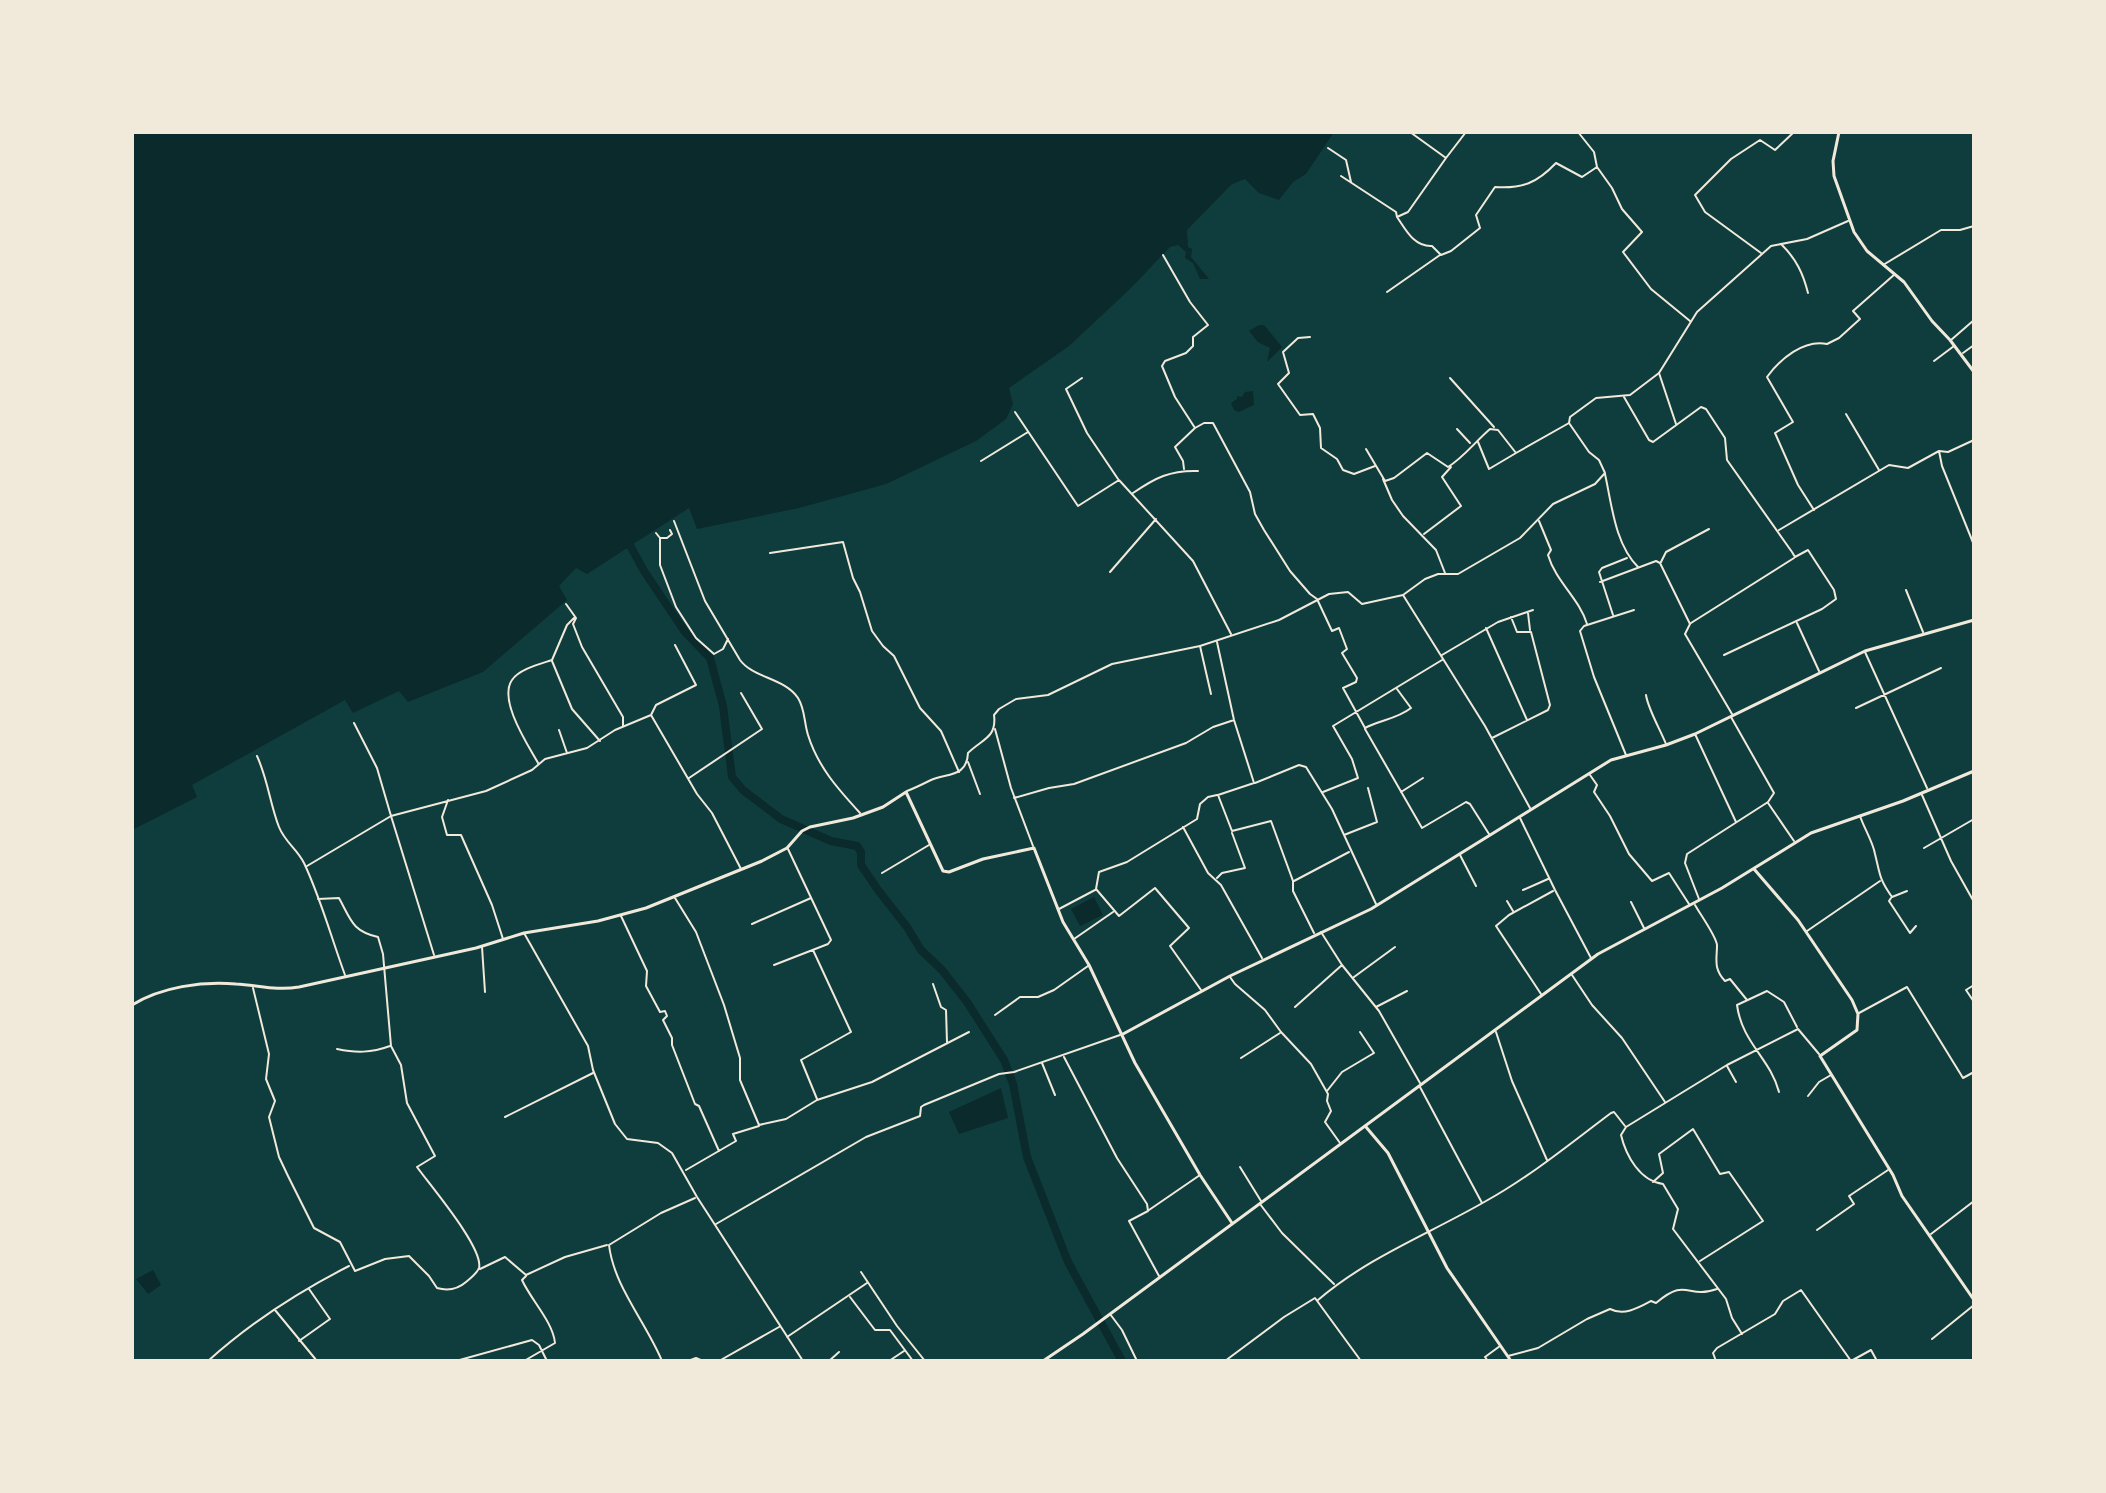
<svg xmlns="http://www.w3.org/2000/svg" width="2106" height="1493" viewBox="0 0 2106 1493" font-family="'Work Sans',sans-serif">
	<style>
		.water { fill: #0a2a2b }
		.lines { fill: none; stroke-linecap: round; stroke-linejoin: round }
		.river { stroke: #0a2a2b; stroke-width: 8 }
		.minor { stroke: #f1e9da; stroke-width: 2 }
		.tertiary { stroke: #f1e9da; stroke-width: 2 }
		.secondary { stroke: #f1e9da; stroke-width: 3 }
		.primary { stroke: #f1e9da; stroke-width: 3 }
	</style>
	<rect width="100%" height="100%" fill="#0f3d3e"/>
	<!-- water -->
	<path class="water" d="M132,132H1334L1306,174L1293,182L1279,200L1259,193L1245,179L1232,184L1187,230L1188,247L1192,249L1191,257L1209,279H1200L1193,263L1185,258L1186,252L1178,245L1170,247L1129,290L1069,346L1009,388L1013,404L1006,419L976,441L886,484L799,508L697,529L689,508L587,574L576,568L559,586L567,600L483,672L408,702L399,691L353,713L345,700L192,785L197,797L132,830Z
		M1259,325H1264L1282,347L1267,362L1270,348L1258,342L1249,331Z
		M1253,391L1254,405L1239,412L1234,410L1231,403L1237,399V396L1242,397L1245,392Z
		M1094,897L1103,915L1080,926L1071,909Z
		M1001,1088L1008,1118L959,1134L949,1112Z
		M153,1270L161,1285L148,1294L136,1279Z"/>
	<g class="lines">
		<!-- river -->
		<path class="river" d="M626,538L644,571L685,632L710,658L723,706L732,777L743,790L781,819L831,841L857,846L861,852V865L878,890L907,927L921,950L942,970L967,1002L1004,1060L1013,1084L1027,1157L1068,1262L1122,1361"/>
		<!-- minor -->
		<path class="minor" d="M1410,132L1446,158L1466,132
			M1578,132L1594,152L1597,167L1612,188L1622,209L1642,232L1623,252L1651,289L1690,321
			M1328,148L1346,160L1351,182
			M1341,176L1396,212L1397,217L1408,212L1446,158
			M1397,217C1406,230 1414,247 1432,246L1441,255L1451,251L1480,228L1476,215L1495,187C1522,189 1537,183 1556,163L1582,177L1597,167
			M1782,245C1796,259 1803,273 1808,293
			M1761,253L1705,212L1695,195L1731,159L1760,140L1775,150L1794,132
			M1163,255L1190,302L1208,325L1193,337V346L1186,353L1165,361L1162,366L1175,397L1195,428L1204,423H1213L1250,492L1255,514L1264,530L1290,571L1310,594L1317,599L1332,631L1339,628L1347,649L1342,653L1357,678L1356,682L1343,688L1365,728C1380,720 1397,719 1411,708L1397,689
			M1883,265L1941,230H1960L1974,226
			M1387,292L1440,255
			M1310,337L1298,338L1283,352L1289,373L1278,384L1300,415L1313,414L1320,428L1321,448L1337,459L1343,470L1354,474L1375,466
			M1951,340L1974,320
			M1963,353L1974,345
			M1934,361L1954,346
			M1659,373L1676,424
			M1082,378L1066,389L1087,433L1118,479
			M1450,378L1494,427
			M1624,397L1649,440L1653,442L1701,407L1706,409L1725,438L1727,460L1792,552L1795,557L1808,550L1834,590L1836,599L1822,609L1724,655
			M1015,412L1078,506L1119,480L1193,561L1231,634
			M1846,414L1879,470
			M1457,429L1470,443
			M1974,440L1948,452L1939,451L1942,466L1974,545
			M1478,442L1489,469L1516,453
			M1366,449L1385,481L1394,478L1427,453L1448,467C1463,458 1476,441 1490,429L1498,430L1516,453L1569,423
			M981,461L1028,432
			M1184,469L1183,461L1175,447L1195,428
			M1605,474C1612,506 1615,544 1638,567
			M1383,479L1392,500L1403,516L1436,550L1445,573
			M1133,493C1155,478 1170,470 1198,471
			M1814,510L1798,485L1775,433L1793,422L1767,377C1780,359 1804,339 1827,344L1839,338L1860,319L1853,311L1895,274
			M674,521L705,601L740,660C753,678 785,678 798,698C805,709 804,722 808,735C818,767 838,789 860,813
			M1539,521L1551,550L1548,555C1556,582 1579,598 1587,624
			M1779,530L1889,465L1908,468L1939,451
			M656,533L660,538V565L676,607L696,638L714,654L723,649L728,639
			M1424,534L1461,506L1442,477L1451,467
			M660,538H667L672,534L670,530
			M770,553L843,542L853,578L860,592L872,631L883,646L894,656L920,708L941,731L959,772
			M1661,562L1666,552L1709,529
			M1110,572L1156,519
			M1600,582L1656,561L1660,563L1690,624L1685,634L1732,714
			M1906,590L1923,632
			M1403,595L1485,726L1530,808
			M566,604L576,618L573,624L582,647L623,717V726
			M1528,613L1530,630
			M1613,615L1599,572L1602,568L1627,558
			M1691,623L1794,558
			M1797,623L1819,671
			M1486,628L1527,720
			M1217,642L1234,720L1254,783L1218,795L1232,831L1271,821L1293,881V891L1314,933
			M1200,646L1211,694
			M1865,652L1927,788
			M1442,655L1498,622L1533,610
			M552,661L572,709L600,741
			M1646,695C1648,709 1660,729 1666,744
			M1856,708L1941,668
			M651,715L656,705L696,685L675,645
			M995,729L1011,788L1033,846
			M1365,729L1422,828L1466,802L1470,804L1489,834
			M559,730L567,753
			M1695,734L1736,822
			M1492,738L1548,710L1550,705L1531,632H1517L1511,617
			M1626,755L1594,677L1580,631L1584,626L1634,610
			M257,756C268,780 270,804 279,827C285,842 297,849 304,863C321,899 331,937 345,975
			M968,762L980,794
			M538,763C528,745 498,700 512,680C519,669 540,664 552,660L567,625L575,617
			M1590,775L1597,785L1594,792L1610,816L1629,854L1652,881L1669,873L1689,904
			M689,778L762,729L741,693
			M1255,783L1299,765L1306,767L1332,809L1376,904
			M1323,792L1358,778L1352,759L1333,726L1442,660
			M1401,792L1423,778
			M1922,795L1951,861L1974,902
			M1014,798L1049,788L1074,784L1186,743L1213,727L1234,720
			M448,800L442,817L447,835H461L492,905L503,939
			M1768,803L1794,841
			M1860,816C1864,828 1873,842 1875,854C1880,874 1879,879 1892,897L1907,891
			M1520,818L1555,890L1591,958
			M1183,827L1208,873L1221,885L1262,958
			M1344,835L1377,822L1368,788
			M1924,848L1974,819
			M1460,855L1476,886
			M307,866L391,816L377,768L354,723
			M882,873L929,845
			M1217,878L1222,873L1245,868L1232,833
			M1294,881L1349,852
			M1523,890L1548,879
			M675,898L696,932L724,1005L740,1058V1080L759,1125L786,1119L817,1100L872,1082L969,1032
			M1891,898L1889,901L1910,933L1916,926
			M1699,899L1685,863L1687,854L1768,802L1774,793L1731,717
			M1507,901L1513,911
			M1631,902L1644,928
			M1695,905C1700,914 1716,936 1717,945C1717,959 1713,968 1725,981L1730,979L1747,1000
			M1059,909L1095,890
			M621,916L647,971L646,986L660,1012L665,1011L667,1016L663,1020L672,1038V1045L695,1104L699,1106L719,1151
			M752,924L811,898
			M1807,931L1880,881
			M1321,932L1342,965L1379,1011L1420,1083
			M524,933L588,1046L593,1070L615,1124L627,1139L658,1143L672,1153L697,1197L803,1361
			M1074,939L1113,912
			M482,947L485,992
			M813,950L851,1032L801,1060L817,1099
			M434,955L391,816L486,791L532,770L545,759L587,748L615,730L651,715L697,794L712,813L741,869
			M774,965L828,944L831,940L788,849
			M1572,975L1592,1005L1622,1038L1665,1102
			M1230,977L1235,984L1265,1010L1281,1032L1311,1064L1328,1094L1327,1101L1331,1111L1325,1122L1340,1143
			M1354,977L1395,947
			M933,984L941,1007L946,1010L947,1042
			M1974,985L1966,990L1974,1002
			M253,988L269,1054L266,1079L275,1101L269,1117L279,1157L288,1176L314,1228L340,1242L355,1271L385,1259L409,1256L429,1276L437,1288C448,1291 458,1289 466,1282C471,1278 477,1273 479,1268C484,1248 429,1184 417,1167L435,1156L407,1103L401,1065L391,1046L383,954L378,937C352,931 351,920 339,898L318,899
			M1201,990L1170,946L1189,928L1155,888L1119,916L1096,889L1099,872L1127,862L1197,819L1200,804L1208,797L1217,795
			M1541,994L1496,926L1509,915L1553,891
			M1295,1007L1342,965
			M1376,1007L1407,991
			M1859,1013L1907,987L1963,1078L1974,1072
			M995,1015L1020,997H1038L1054,990L1088,966
			M1496,1032L1512,1081L1547,1160
			M337,1049C356,1053 371,1053 390,1046
			M1064,1057L1117,1158L1147,1204L1148,1211L1129,1221L1159,1276
			M1241,1058L1280,1033
			M1042,1063L1055,1095
			M1727,1066L1736,1082
			M1420,1087L1482,1203
			M1327,1091L1342,1072L1374,1053L1360,1032
			M1779,1092C1770,1058 1742,1043 1737,1005L1767,991L1784,1002L1797,1027
			M1808,1096L1819,1082L1831,1075
			M505,1117L593,1073
			M1240,1167L1261,1201
			M686,1170L736,1141L733,1134L759,1126
			M1653,1182L1663,1173L1659,1154L1693,1129L1720,1174L1729,1172L1763,1221L1700,1261
			M1260,1204L1282,1233L1334,1284
			M1149,1210L1200,1175
			M716,1224L866,1137L920,1116L921,1107L924,1105L999,1074L1014,1072L1120,1035
			M1817,1230L1854,1204L1849,1196L1888,1170
			M1931,1234L1974,1201
			M480,1269L505,1257L526,1275L565,1257L607,1245
			M861,1272L897,1326L925,1361
			M850,1297L875,1330H890L913,1361
			M1318,1300C1368,1257 1429,1234 1486,1201C1531,1176 1571,1143 1611,1113L1614,1112L1625,1126
			M275,1310L317,1361
			M1110,1314L1122,1330L1137,1361
			M1742,1334L1732,1318L1726,1299L1673,1229L1678,1209L1663,1184C1640,1181 1626,1156 1621,1135L1626,1127L1727,1065L1798,1029L1819,1054
			M787,1337L867,1283
			M1932,1339L1974,1305
			M299,1341L330,1319L309,1289
			M1508,1356L1538,1348L1587,1319L1610,1309C1624,1316 1638,1308 1651,1301L1656,1303C1688,1276 1686,1300 1717,1289
			M208,1361C250,1323 298,1292 349,1266
			M456,1361L532,1340L539,1345L547,1361
			M524,1361L555,1343C553,1322 531,1300 522,1280L526,1276
			M662,1361C646,1322 614,1287 609,1245L661,1213L695,1198
			M688,1361L696,1358L703,1361
			M719,1361L779,1327
			M829,1361L839,1352
			M889,1361L904,1351
			M1225,1361L1284,1317L1315,1298L1361,1361
			M1488,1361L1485,1357L1500,1346
			M1716,1361L1713,1353L1717,1348L1775,1314L1783,1301L1801,1290L1851,1361L1871,1350L1877,1361"/>
		<!-- tertiary -->
		<path class="tertiary" d="M907,791C915,788 923,784 931,780C948,773 967,777 968,753C982,739 997,738 994,715L999,709L1016,699L1048,695L1112,664L1200,646L1279,620L1329,594L1348,592L1362,604L1403,595L1425,579L1438,574H1458L1520,538L1553,504L1595,484L1605,473L1599,460L1589,452L1569,423L1570,417L1596,398L1630,395L1659,373L1697,312L1771,246L1807,239L1848,221"/>
		<!-- secondary -->
		<path class="secondary" d="M1839,132L1833,161L1834,176L1854,232L1867,251L1904,282L1932,321L1950,340L1974,372
			M1754,869L1798,920L1852,1000L1858,1014L1857,1030L1820,1056L1893,1175L1902,1196L1974,1300
			M132,1005C161,987 202,981 236,984C258,985 276,991 299,987L476,948L524,933L598,921L646,908L762,861L787,848L802,831L810,827L853,818L883,807L906,792L943,871L949,872L983,859L1034,848L1063,922L1089,965L1135,1063L1200,1175L1232,1223
			M1123,1034L1230,976L1371,909L1611,760L1666,745L1695,734L1865,651L1974,620
			M1366,1127L1388,1153L1447,1268L1511,1361"/>
		<!-- primary -->
		<path class="primary" d="M1043,1361L1083,1334L1598,954L1722,888L1811,833L1903,801L1974,771"/>
	</g>
	<!-- border -->
	<rect width="2106" height="1493" fill="none" stroke="#f1e9da" stroke-width="268"/>
</svg>
